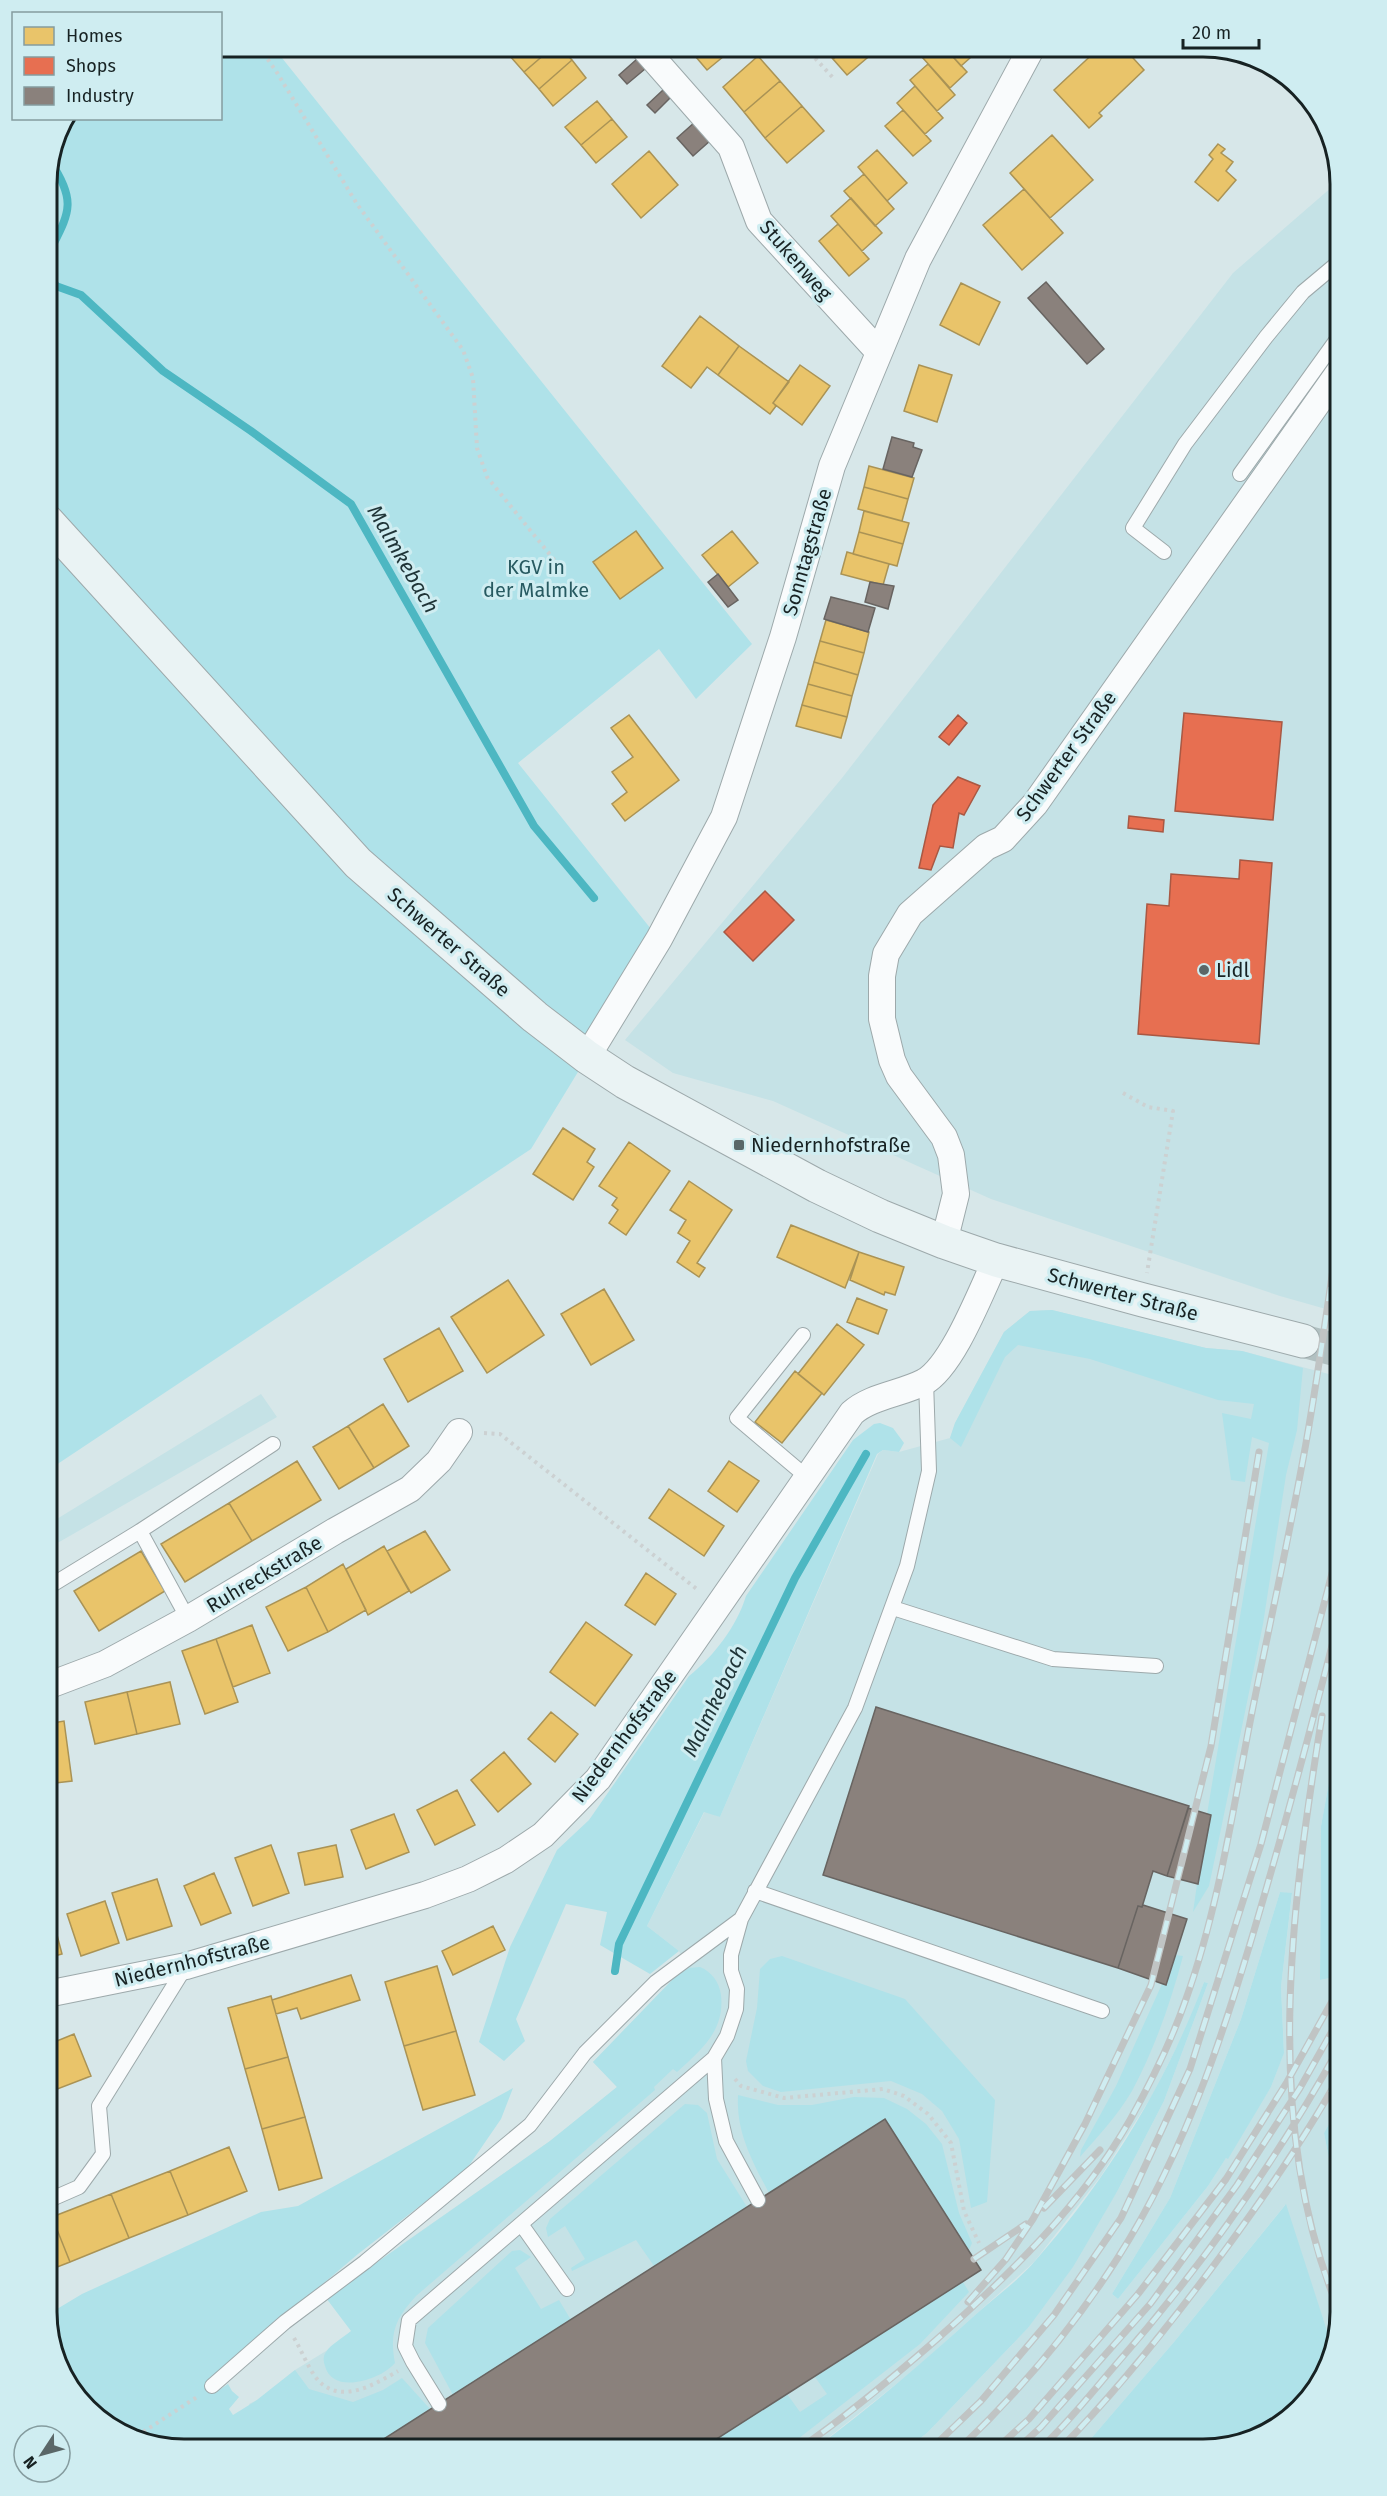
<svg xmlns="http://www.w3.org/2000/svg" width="1387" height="2496" viewBox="0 0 1387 2496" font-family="'Fira Sans',sans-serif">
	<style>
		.built { fill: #c5e2e6; fill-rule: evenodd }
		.green { fill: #afe2e9 }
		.homes { fill: #e9c46a; stroke: #aa9355; stroke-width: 1.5 }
		.shops { fill: #e76f51; stroke: #a95843; stroke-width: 1.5 }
		.industry { fill: #8a817c; stroke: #686461; stroke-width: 1.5 }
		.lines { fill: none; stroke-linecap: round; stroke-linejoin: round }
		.stream { stroke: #4db7c2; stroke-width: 8 }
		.secondary-tunnel { stroke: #b1c0c1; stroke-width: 33; stroke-dasharray: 33 16; stroke-linecap: butt }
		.service-casing { stroke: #9da9ab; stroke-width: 16 }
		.minor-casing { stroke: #9da9ab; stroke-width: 28 }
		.secondary-casing { stroke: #9da9ab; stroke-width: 35 }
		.path { stroke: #ccd1d2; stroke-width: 4; stroke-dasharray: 3 4.5; stroke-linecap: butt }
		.service { stroke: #f9fbfc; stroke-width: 14 }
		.minor { stroke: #f9fbfc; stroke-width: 26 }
		.secondary { stroke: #eaf3f4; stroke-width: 33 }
		.rail-casing { stroke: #c0c4c4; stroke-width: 7 }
		.rail { stroke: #cfedf1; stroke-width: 4.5; stroke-dasharray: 14; stroke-linecap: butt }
		.poi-dot { fill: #5a6768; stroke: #cfedf1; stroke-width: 2 }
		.labels { text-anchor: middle; stroke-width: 6; stroke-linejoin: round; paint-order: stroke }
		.street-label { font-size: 20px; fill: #172223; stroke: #cfedf1 }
		.park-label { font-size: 20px; fill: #275a61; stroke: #cfedf1 }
		.poi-label { font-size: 20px; fill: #172223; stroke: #cfedf1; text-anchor: start }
		.water-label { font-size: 21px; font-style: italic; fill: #1f3437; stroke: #cfedf1 }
		.rim { fill: none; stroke: #172223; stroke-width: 3 }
	</style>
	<rect width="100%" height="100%" fill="#d7e7e9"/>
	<!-- built -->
	<path class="built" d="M1340,180V1313L1280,1296L991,1199L773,1101L673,1073L625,1040L842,778L1233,273Z
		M1052,1310L1206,1348L1242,1351L1340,1377V1722L1321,1826L1320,1980L1330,1978L1340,1959V2104L1324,2133L1340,2216V2312L1331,2343L1285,2205L1174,2342L1082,2449H906L927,2433L1028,2328L1118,2190L1164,2101L1208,1983L1204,1982L1188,2025L1153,2094L1101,2176L1034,2262L914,2370L814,2449H256L249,2404L257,2400L295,2370L326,2351L351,2332L401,2245L550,2141L617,2087L593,2062L677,1975L689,1968L679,1951L647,1926L705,1811L720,1817L878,1454L883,1450L899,1452L950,1438L955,1423L1004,1332L1030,1311ZM1280,1892L1292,1894L1281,1987L1284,2052L1271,2087L1208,2186L1118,2299L1112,2294L1170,2198L1241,2019Z
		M261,1394L277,1417L47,1549V1525Z"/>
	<!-- green -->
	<path class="green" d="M221,47H283L278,53L752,644L696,699L659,649L518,763L659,939L531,1149L47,1471V176L57,131L66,119L220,118Z
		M1052,1310L1206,1348L1242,1351L1303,1368L1297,1430L1286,1475L1263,1624L1221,1829L1209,1886L1193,1912L1208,1808L1269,1443L1252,1437L1245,1482L1231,1480L1222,1413L1251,1419L1254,1404L1218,1400L1090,1359L1018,1345L1005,1357L961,1447L950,1438L955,1423L1004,1332L1030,1311Z
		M880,1423L893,1428L904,1443L899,1452L883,1450L877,1454L720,1817L704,1812L647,1926L679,1951L650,1974L600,1945L607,1912L566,1904L516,2019L525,2041L504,2061L479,2042L510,1947L557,1850L589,1820L689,1676C714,1656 737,1626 746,1596L853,1440L874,1424Z
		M1340,1722V1959L1330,1978L1320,1980L1321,1826Z
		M1280,1892L1292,1893L1281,1987L1284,2053L1271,2087L1228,2159L1226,2158L1208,2186L1118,2299L1112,2294L1170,2198L1241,2019Z
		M1175,1955L1183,1956C1171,2002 1154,2050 1132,2091C1118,2115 1098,2136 1080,2157L1081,2150L1116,2086L1162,1984L1166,1985Z
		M782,1956L905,1999L995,2100L987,2202L971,2208L959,2139L942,2111L922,2094L891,2081L781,2092L763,2086L748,2071L746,2061L757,2008L760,1969L770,1959Z
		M700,1967C712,1972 719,1982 721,1995C725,2031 701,2050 677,2072L673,2069L654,2087L655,2090L416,2296C396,2318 389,2332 395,2363C382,2379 333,2396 325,2366C323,2361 323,2356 326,2352C331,2344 343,2338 351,2331L326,2298L550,2141L617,2087L593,2062L677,1975L689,1968Z
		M1204,1982L1208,1983L1164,2101L1118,2190L1073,2267L1028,2328L927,2433L906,2449H814C870,2408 922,2363 974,2316C994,2298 1018,2281 1035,2261C1106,2181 1167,2082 1204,1982Z
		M513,2088L501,2119L466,2170L358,2254L209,2381L216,2392L228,2384L232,2391L239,2397L229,2409L233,2415L257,2400L295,2370L309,2389L353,2402L383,2390L402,2378L430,2409L368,2449H176L107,2426L57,2365L47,2315L82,2294L261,2212L298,2206Z
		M738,2095L778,2105H812L854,2097L884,2098L907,2109L926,2124L942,2144L959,2213L972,2243L969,2250L885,2119L769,2193C752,2161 736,2132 738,2095Z
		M685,2104L698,2105L707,2113L717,2159L747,2207L654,2266L636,2240L572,2271L571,2268L585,2259L565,2226L548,2237L546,2228L550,2219Z
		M1340,2104V2216L1324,2133Z
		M1286,2204L1331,2343L1317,2389L1256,2439L1203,2449H1082L1174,2342Z
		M520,2250L531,2257L515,2268L541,2309L559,2300L571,2320L453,2395L425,2343L428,2328L512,2251Z
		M963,2282L969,2292L920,2344L785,2449H701L787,2394L800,2412L827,2394L815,2377Z"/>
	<!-- homes -->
	<path class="homes" d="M502,47H518L509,55Z
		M518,47H553L524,72L509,55Z
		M553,47H560L572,60L539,89L524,72Z
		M694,47H735L707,70L690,50Z
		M822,47H848L833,59Z
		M848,47H880L847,75L833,59Z
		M934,47H944L967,72L950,88L922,57Z
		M944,47H979L980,49L961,66Z
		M1098,47H1123L1144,70L1099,113L1102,116L1089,128L1054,90L1099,48Z
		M758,56L780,81L744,112L723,87Z
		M572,60L586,78L553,106L539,89Z
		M928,64L955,95L937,111L910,80Z
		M780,81L802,106L765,138L744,112Z
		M915,86L943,118L925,134L897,103Z
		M597,101L612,119L581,145L565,127Z
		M802,106L824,131L787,163L765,138Z
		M903,110L931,141L913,156L885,126Z
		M612,119L627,137L596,163L581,145Z
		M1052,135L1093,180L1050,218L1010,173Z
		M1218,144L1225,149L1221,153L1233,162L1226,171L1236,180L1218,201L1195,182L1213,159L1209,155Z
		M877,150L907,183L887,201L858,167Z
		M649,151L678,185L641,218L612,184Z
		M864,174L894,209L875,226L844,191Z
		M1024,189L1063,233L1022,270L983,225Z
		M851,198L882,233L862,251L831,216Z
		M838,224L869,259L849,276L819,241Z
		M961,283L1000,302L979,345L940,325Z
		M700,316L739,346L718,375L707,367L691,388L662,366Z
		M739,346L789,382L773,403L776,406L770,414L718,375Z
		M800,365L830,386L802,425L773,403Z
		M919,365L952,375L937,422L904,411Z
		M869,466L914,478L908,499L864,487Z
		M864,487L908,499L902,521L858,509Z
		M864,511L909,523L903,544L859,532Z
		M636,531L663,568L620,599L593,562Z
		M732,531L758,563L728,587L702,555Z
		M859,532L903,544L897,566L853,554Z
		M847,552L889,564L883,585L841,574Z
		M826,620L869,632L864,653L820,641Z
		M820,641L864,653L858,675L814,662Z
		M814,662L858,675L852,696L808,684Z
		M808,684L852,696L847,717L802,705Z
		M802,705L847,717L841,738L796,726Z
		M629,715L679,780L625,821L612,804L627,792L612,772L633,757L611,728Z
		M563,1128L595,1149L587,1162L594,1167L573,1200L533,1174Z
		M629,1142L670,1171L626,1235L609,1223L618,1210L612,1205L617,1198L599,1186Z
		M689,1181L732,1210L697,1263L705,1268L699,1277L677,1262L690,1241L678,1233L686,1220L670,1210Z
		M791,1225L859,1252L845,1288L777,1257Z
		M859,1252L904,1267L895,1295L885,1292L884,1295L850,1280Z
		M508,1280L544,1335L487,1373L451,1317Z
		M604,1289L634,1340L591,1365L561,1314Z
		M857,1298L887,1310L878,1334L847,1322Z
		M837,1324L864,1345L824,1395L798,1374Z
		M439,1328L463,1371L408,1402L384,1359Z
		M795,1371L822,1393L782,1443L755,1422Z
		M383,1404L409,1446L374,1468L348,1426Z
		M348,1426L374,1468L339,1489L313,1447Z
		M297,1461L321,1500L252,1541L229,1503Z
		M729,1461L759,1481L737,1512L708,1491Z
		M669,1489L724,1526L704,1556L649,1518Z
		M229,1503L252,1541L185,1582L161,1544Z
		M425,1531L450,1570L411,1593L387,1551Z
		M384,1546L409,1591L368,1615L346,1569Z
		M141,1551L165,1591L99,1631L74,1591Z
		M343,1564L366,1610L328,1632L306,1587Z
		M646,1573L676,1594L655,1625L625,1605Z
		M306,1587L328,1632L288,1651L266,1607Z
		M586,1622L632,1655L595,1706L550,1672Z
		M47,1623L54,1648L47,1650Z
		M252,1625L270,1673L233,1687L216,1639Z
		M216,1639L238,1702L205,1714L182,1651Z
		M170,1682L180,1724L137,1734L127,1692Z
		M127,1692L137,1734L95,1744L85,1702Z
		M551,1712L578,1734L555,1762L528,1739Z
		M64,1721L72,1781L47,1784V1724Z
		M504,1752L531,1784L498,1812L471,1780Z
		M457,1790L475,1825L435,1845L417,1810Z
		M394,1814L409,1852L366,1869L351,1830Z
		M271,1845L289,1893L253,1906L235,1858Z
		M336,1845L343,1877L305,1885L298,1853Z
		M214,1873L231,1913L201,1925L184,1886Z
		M157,1879L172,1926L127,1940L112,1893Z
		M105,1901L119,1943L81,1956L67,1914Z
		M51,1912L62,1954L47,1958V1913Z
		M493,1926L505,1950L453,1975L442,1951Z
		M437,1966L456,2031L404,2046L385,1982Z
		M351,1975L360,2000L301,2019L297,2008L276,2014L272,2000Z
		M271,1996L288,2057L245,2069L228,2008Z
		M456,2031L475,2095L423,2110L404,2046Z
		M74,2034L91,2076L47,2093V2045Z
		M288,2057L305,2117L262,2129L245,2069Z
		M305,2117L322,2178L279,2190L262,2129Z
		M229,2147L247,2191L188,2215L170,2171Z
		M170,2171L188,2215L129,2238L111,2194Z
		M111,2194L129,2238L70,2262L52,2217Z
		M52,2217L70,2262L47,2271V2220Z"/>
	<!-- shops -->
	<path class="shops" d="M1184,713L1282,722L1273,820L1175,811Z
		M958,715L967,723L949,745L939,737Z
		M958,777L980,786L964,815L959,813L953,848L940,846L931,870L919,868L933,805Z
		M1129,816L1164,820L1163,832L1128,828Z
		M1240,860L1272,863L1259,1044L1138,1034L1147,904L1169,906L1171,874L1239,879Z
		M765,891L794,920L753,961L724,932Z"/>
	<!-- industry -->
	<path class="industry" d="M637,59L645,69L627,84L619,75Z
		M663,90L670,98L655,113L647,105Z
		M695,122L711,140L693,156L677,138Z
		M1046,282L1104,349L1087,364L1028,298Z
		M892,437L914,443L913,447L922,450L912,477L883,469Z
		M718,574L738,600L728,607L708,582Z
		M870,582L894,586L888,609L865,602Z
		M831,597L875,608L868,632L824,619Z
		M876,1707L1189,1806L1167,1876L1153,1871L1142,1907L1138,1906L1118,1968L823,1875Z
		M1188,1808L1211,1815L1198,1884L1167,1876Z
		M1143,1905L1187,1919L1166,1985L1118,1968L1138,1906L1142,1907Z
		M885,2119L981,2270L701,2449H368Z"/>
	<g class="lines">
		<!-- stream -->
		<path class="stream" d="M47,257C68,214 79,204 50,161
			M47,269L56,286L81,295L163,371L251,431L351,504L534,826L594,898
			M615,1971L619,1944L795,1578L866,1454"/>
		<!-- secondary-tunnel -->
		<path class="secondary-tunnel" d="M1303,1341L1340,1351"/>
		<!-- service casing -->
		<g class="service-casing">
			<path id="service" d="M1240,474L1340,335
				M1164,552L1133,528L1185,444L1266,337L1303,292L1340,261
				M803,1335L737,1418L808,1478
				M140,1531L273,1444
				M47,1588L140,1531L188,1619
				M893,1608L1053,1659L1156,1666
				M755,1891L1102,2011
				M758,2200L726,2141L716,2099L714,2058L727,2036L736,2009L737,1989L731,1971V1955L741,1919L855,1708L907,1566L929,1471L926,1381
				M47,2201L79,2187L103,2154L99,2106L186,1966
				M521,2224L567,2289
				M212,2386L285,2322L365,2262L530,2125L585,2053L656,1982L741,1919
				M439,2404L413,2362L405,2346L409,2320L714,2058"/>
		</g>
		<!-- minor casing -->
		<g class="minor-casing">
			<path id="minor" d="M643,47L731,147L759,221L878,351
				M587,1057L659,939L724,817L783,637L832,466L918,259L1032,47
				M944,1242L956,1194L951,1155L944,1137L899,1076L892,1060L882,1019V976L886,954L910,914L986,847L1003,839L1035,804L1340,371
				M47,1686L105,1664L188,1619L335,1531L410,1489L439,1461L459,1432
				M47,1994L186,1966L425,1895L468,1879L506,1860L543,1835L598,1779L852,1413C871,1396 901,1394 924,1382C953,1366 981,1291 996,1260"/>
		</g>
		<!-- secondary casing -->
		<g class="secondary-casing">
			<path id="secondary" d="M47,521L358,863L535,1017L587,1057L625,1082L817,1186L880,1216L944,1242L996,1260L1143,1300L1303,1341"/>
		</g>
		<!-- path -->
		<path class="path" d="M259,47L276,71L357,204L463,350L473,378L477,448L487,477L560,567
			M805,47L835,80
			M1123,1093L1148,1107L1173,1111L1147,1273
			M484,1433L500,1434L698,1590
			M735,2079L741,2086L784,2098L883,2089L904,2096L928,2114L951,2143L964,2211L979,2243
			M294,2338C302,2351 308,2368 317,2379C340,2406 375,2384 398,2371
			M137,2436L197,2397"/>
		<!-- service -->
		<use href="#service" class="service"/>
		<!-- minor -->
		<use href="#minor" class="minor"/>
		<!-- secondary -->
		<use href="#secondary" class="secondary"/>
		<!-- rail casing -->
		<g class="rail-casing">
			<path id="rail" d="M1322,1716C1291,1909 1261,2127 1340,2313
				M1044,2208L1100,2150
				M974,2259L1026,2224
				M968,2302L1006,2259L1033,2219L1085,2124L1151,1985L1211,1746L1259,1452
				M799,2449C847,2416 891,2379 936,2340C1009,2275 1081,2206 1130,2120C1151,2082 1172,2040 1186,1999C1219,1907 1233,1808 1252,1712C1270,1622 1290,1533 1306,1443C1319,1370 1329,1295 1340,1221
				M931,2449L981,2401L1054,2315L1121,2218L1190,2069L1261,1844L1340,1543
				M959,2449C1018,2393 1073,2328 1117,2259C1190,2145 1230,2015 1267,1886C1293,1796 1317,1705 1340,1614
				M996,2449L1029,2419L1138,2294L1226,2179L1287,2082L1340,1987
				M1017,2449L1041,2427L1151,2303L1237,2185L1300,2088L1340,2017
				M1040,2449C1066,2425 1089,2396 1113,2368C1201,2268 1275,2163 1340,2046
				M1060,2449C1121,2387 1176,2317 1228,2246C1268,2191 1307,2135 1340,2075"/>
		</g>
		<!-- rail -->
		<use href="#rail" class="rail"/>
	</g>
	<!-- markers -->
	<g class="poi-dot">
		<circle cx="1204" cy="970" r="6"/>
		<rect x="733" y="1139" width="12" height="12" rx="3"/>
	</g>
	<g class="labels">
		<!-- street labels -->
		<g class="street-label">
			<text transform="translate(796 260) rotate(49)" y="7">Stukenweg</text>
			<text transform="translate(807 552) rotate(-74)" y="7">Sonntagstraße</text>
			<text transform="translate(1066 756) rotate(-54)" y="7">Schwerter Straße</text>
			<text transform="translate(449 942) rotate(41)" y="7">Schwerter Straße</text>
			<text transform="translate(1123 1294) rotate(15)" y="7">Schwerter Straße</text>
			<text transform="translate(264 1574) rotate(-31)" y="7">Ruhreckstraße</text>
			<text transform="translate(624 1736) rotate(-53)" y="7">Niedernhofstraße</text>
			<text transform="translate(192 1961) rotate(-14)" y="7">Niedernhofstraße</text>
		</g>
		<!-- park labels -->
		<g class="park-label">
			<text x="536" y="574">KGV in<tspan x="536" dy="23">der Malmke</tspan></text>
		</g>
		<!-- poi labels -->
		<g class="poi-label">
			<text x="1216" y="977">Lidl</text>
			<text x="751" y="1152">Niedernhofstraße</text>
		</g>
		<!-- water labels -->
		<g class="water-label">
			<text transform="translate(403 559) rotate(60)" y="7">Malmkebach</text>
			<text transform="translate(715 1701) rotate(-64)" y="7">Malmkebach</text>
		</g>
	</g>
	<!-- crop -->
	<path d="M0 0H1387V2496H0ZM184 57H1203A127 127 0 0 1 1330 184V2312A127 127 0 0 1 1203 2439H184A127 127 0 0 1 57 2312V184A127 127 0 0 1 184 57Z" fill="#cfedf1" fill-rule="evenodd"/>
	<path class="rim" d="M184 57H1203A127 127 0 0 1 1330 184V2312A127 127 0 0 1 1203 2439H184A127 127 0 0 1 57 2312V184A127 127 0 0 1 184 57Z"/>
	<!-- legend -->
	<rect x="12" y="12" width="210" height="108" fill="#cfedf1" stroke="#859c9f" stroke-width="1.5"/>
	<rect x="24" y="27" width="30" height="18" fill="#e9c46a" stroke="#859c9f" stroke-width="1.5"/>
	<text x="66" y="42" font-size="18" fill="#172223">Homes</text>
	<rect x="24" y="57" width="30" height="18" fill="#e76f51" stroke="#859c9f" stroke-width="1.5"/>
	<text x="66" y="72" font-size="18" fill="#172223">Shops</text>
	<rect x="24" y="87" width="30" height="18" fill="#8a817c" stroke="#859c9f" stroke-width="1.5"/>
	<text x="66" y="102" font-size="18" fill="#172223">Industry</text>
	<!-- north arrow -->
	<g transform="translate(42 2454) rotate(234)"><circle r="28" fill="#cfedf1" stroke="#859c9f" stroke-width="1.5"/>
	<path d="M0-4.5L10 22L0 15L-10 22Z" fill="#5a6768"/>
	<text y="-9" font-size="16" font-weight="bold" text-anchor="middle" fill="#172223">N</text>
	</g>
	<!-- scale -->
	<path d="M1183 39v9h76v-9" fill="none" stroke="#172223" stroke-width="3"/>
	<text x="1192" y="39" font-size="18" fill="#172223" stroke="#cfedf1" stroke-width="4.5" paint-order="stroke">20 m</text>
</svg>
